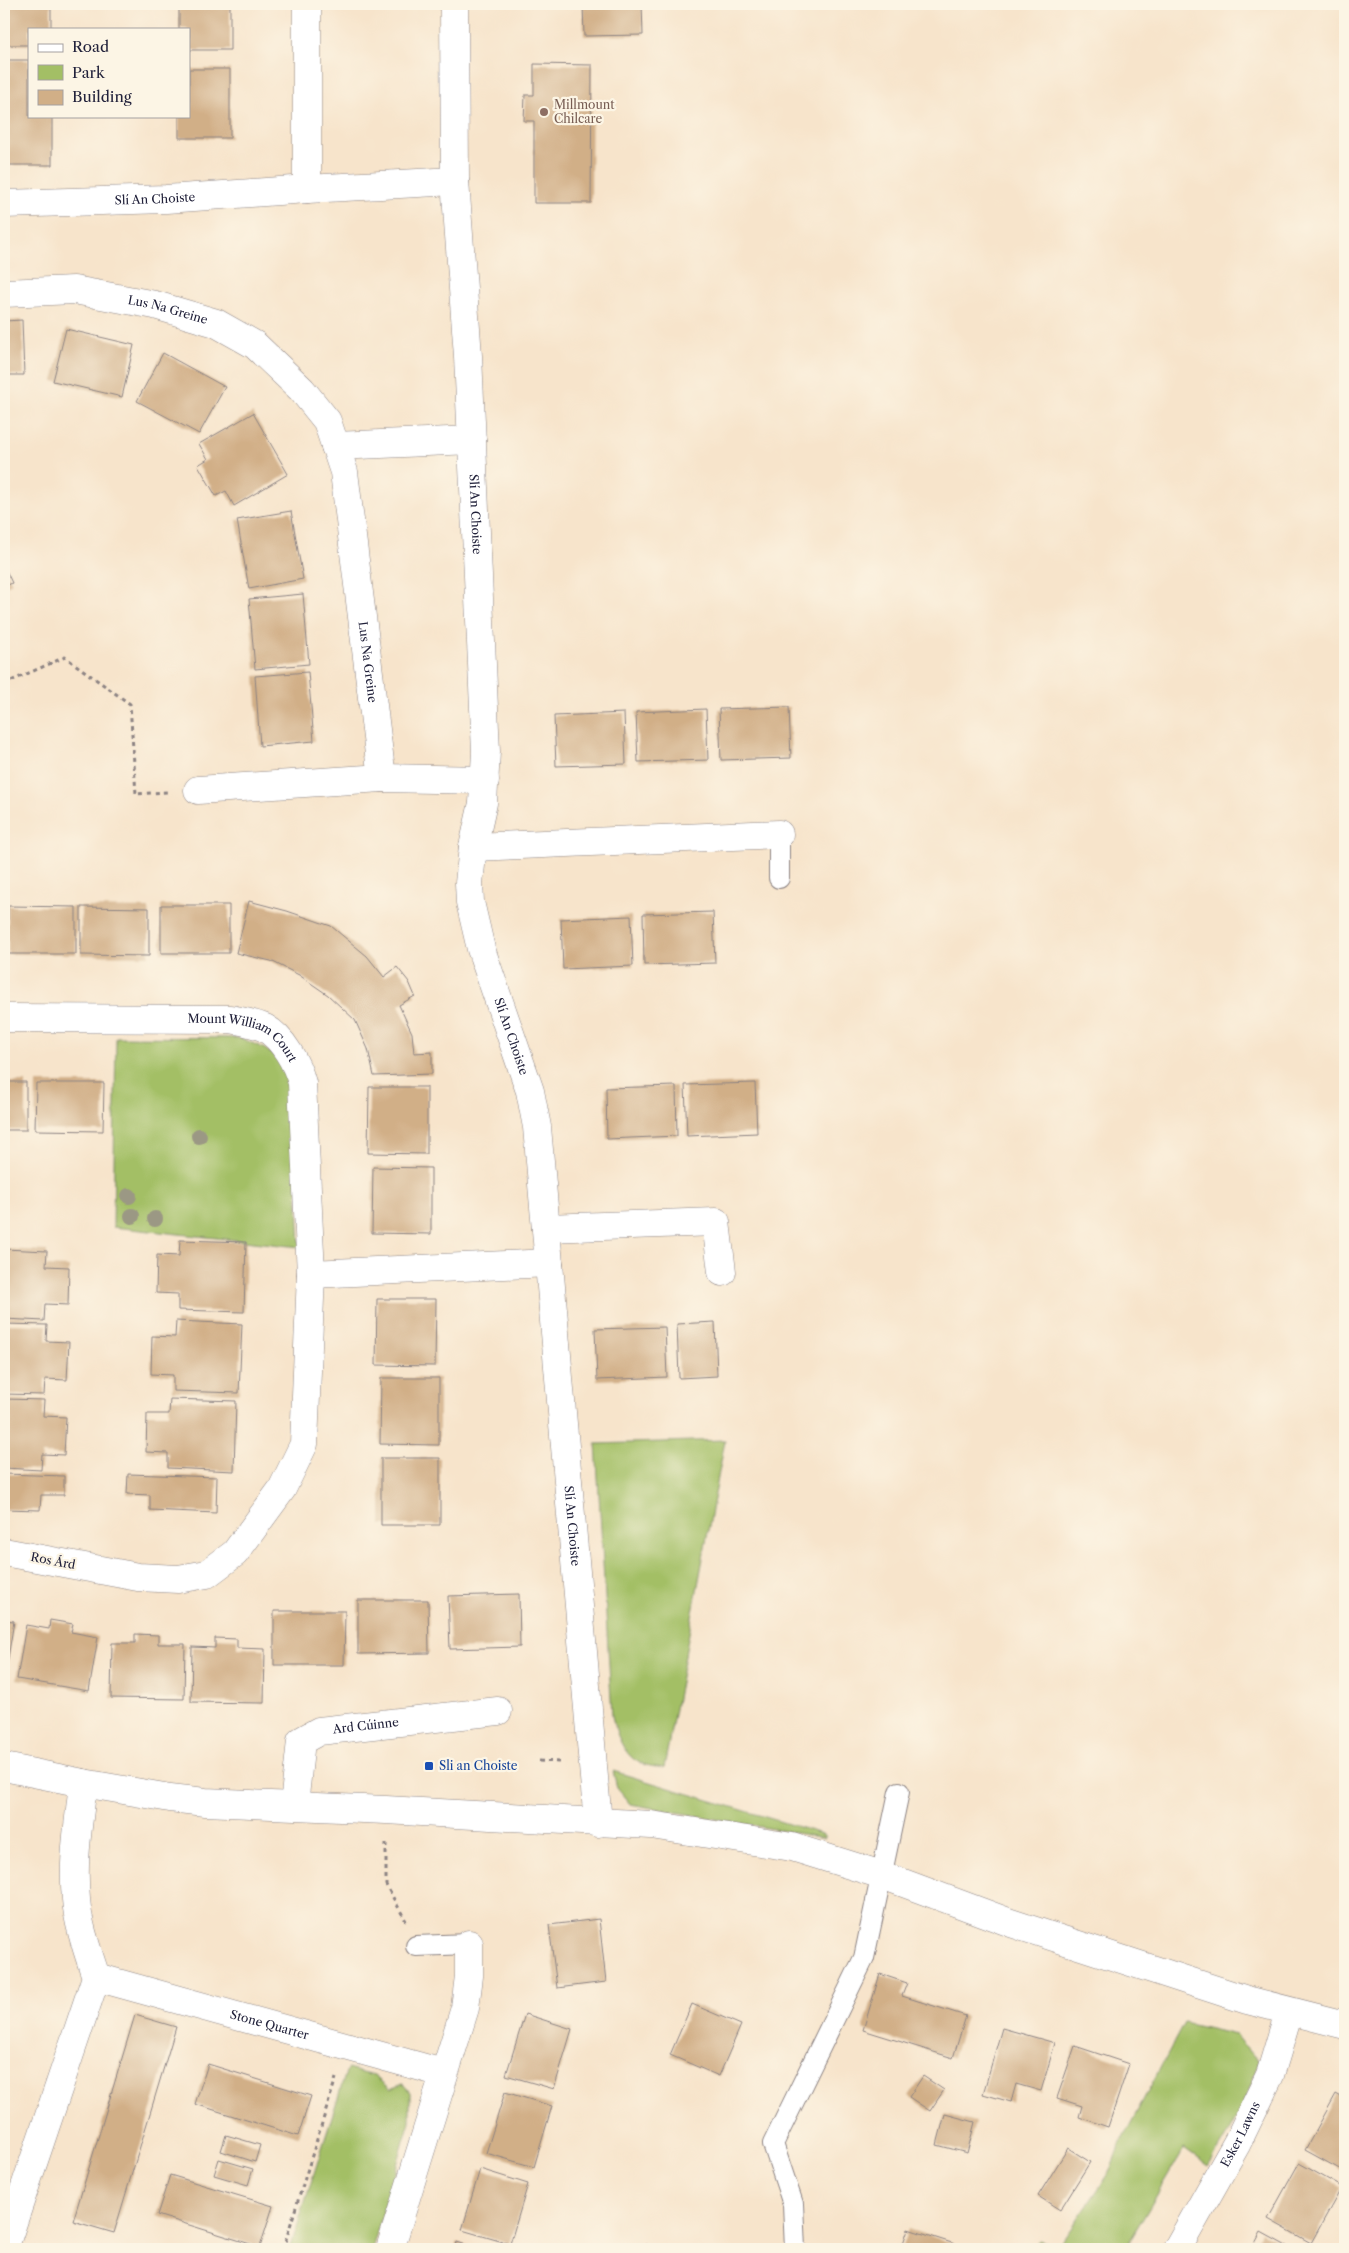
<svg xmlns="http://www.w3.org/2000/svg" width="1349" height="2253" viewBox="0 0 1349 2253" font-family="'Libre Caslon Text',serif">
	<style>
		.green { fill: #a3bf65; stroke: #627050 }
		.building { fill: #d1af87 }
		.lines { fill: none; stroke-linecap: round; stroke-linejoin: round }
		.lane-casing { stroke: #8c8383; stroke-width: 22 }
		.street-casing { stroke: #8c8383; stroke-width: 29 }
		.path { stroke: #8c8383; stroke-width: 3; stroke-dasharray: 4 4; stroke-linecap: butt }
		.lane { stroke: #fff; stroke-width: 20 }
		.street { stroke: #fff; stroke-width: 28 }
		.tree { fill: #9b9884 }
		.education-dot { fill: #8d6e63; stroke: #fcf5e5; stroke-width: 2 }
		.transit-dot { fill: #1a4fb4; stroke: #fcf5e5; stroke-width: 2 }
		.labels { text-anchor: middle; stroke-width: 4.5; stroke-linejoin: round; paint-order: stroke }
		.education-label { font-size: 12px; fill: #785e54; stroke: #fcf5e5; text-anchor: start }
		.street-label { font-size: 12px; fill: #22223b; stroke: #fcf5e5 }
		.transit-label { font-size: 12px; fill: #164399; stroke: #fcf5e5; text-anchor: start }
	</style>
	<rect width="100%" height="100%" fill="#fcf5e5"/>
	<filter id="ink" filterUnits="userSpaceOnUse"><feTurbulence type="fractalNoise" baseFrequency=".02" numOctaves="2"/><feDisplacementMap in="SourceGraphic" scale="10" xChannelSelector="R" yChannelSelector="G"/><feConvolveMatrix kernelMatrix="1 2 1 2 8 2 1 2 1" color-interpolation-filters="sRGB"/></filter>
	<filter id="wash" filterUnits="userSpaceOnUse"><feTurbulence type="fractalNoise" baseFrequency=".0096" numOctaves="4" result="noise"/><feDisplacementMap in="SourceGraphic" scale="20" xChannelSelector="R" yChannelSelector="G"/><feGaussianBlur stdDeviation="1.12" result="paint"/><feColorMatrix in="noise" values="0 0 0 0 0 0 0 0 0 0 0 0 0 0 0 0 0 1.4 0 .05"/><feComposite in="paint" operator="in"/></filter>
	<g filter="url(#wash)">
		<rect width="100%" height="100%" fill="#f7e4cb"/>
		<!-- green -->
		<path class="green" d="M116,1037L241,1038L265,1049L277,1058L286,1072L293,1095L300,1247L113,1227Z
			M725,1440L664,1768C656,1767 647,1766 640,1763C623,1755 616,1733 612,1716L596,1444Z
			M613,1771L825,1835V1838L630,1804L617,1788Z
			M1184,2023L1236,2035L1258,2061C1250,2099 1228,2133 1208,2166L1184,2149L1125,2249H1031L1039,2240L1058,2247L1108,2175L1121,2142Z
			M347,2069L374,2076L390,2089L403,2084L410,2092V2121L372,2249H290Z"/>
		<g id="blocks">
			<!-- building -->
			<path class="building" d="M4,4H51V29H29V45H4Z
				M179,4H230V50H189V29H179Z
				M583,4H642L643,35L584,36Z
				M4,60H29V116H52V165H4Z
				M534,64L592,65L591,203H534V121H524L525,95H534Z
				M189,69H230V138H179V116H189Z
				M22,320L24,375H4V321Z
				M66,329L134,345L122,397L53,381Z
				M163,353L225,387L199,434L137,401Z
				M253,413L288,474L234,506L226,491L216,496L198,465L208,459L199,444Z
				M291,511L303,579L249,589L237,520Z
				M4,566L12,583L4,587Z
				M303,594L309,664L255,669L249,599Z
				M308,672L314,741L260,746L255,676Z
				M789,707L791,758L721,760L719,709Z
				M706,709L708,760L638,762L636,712Z
				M624,713L626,764L556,766L554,716Z
				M249,901L287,911L331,926L367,956L384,977L397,967L409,982L415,996L399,1005L412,1033L414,1053L432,1052V1074L374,1076L368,1049L355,1020L328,995L299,975L271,961L236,953Z
				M161,905H229V953H161Z
				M8,906L76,907V954H8Z
				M81,907L149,908V956L81,955Z
				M713,912L715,963L644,965L643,914Z
				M631,916L633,966L563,969L561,919Z
				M4,1082H26V1130H4Z
				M36,1083H104L103,1131L35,1130Z
				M755,1083L757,1133L687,1136L685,1085Z
				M676,1086L677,1136L607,1139L606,1088Z
				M369,1087H427V1154L368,1153Z
				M373,1167L431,1168V1234L372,1233Z
				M180,1240L246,1242L244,1312L178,1310V1294L156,1293L157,1255L179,1256Z
				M4,1249L47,1251L46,1266L69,1267L68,1305L45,1304L44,1321L4,1319Z
				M377,1299H436L435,1366L376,1365Z
				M176,1321L242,1324L239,1393L173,1391V1375L151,1374L152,1336L175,1337Z
				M715,1322L717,1376L679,1378L677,1324Z
				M4,1324L47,1325L46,1341L69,1342L67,1380L45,1379L44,1395L4,1394Z
				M665,1327L667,1377L597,1380L595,1329Z
				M381,1378H439V1445L380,1444Z
				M4,1399L44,1400L43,1416L66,1417L64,1455L42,1454L41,1470L4,1468Z
				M170,1399L236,1401L234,1471L168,1468V1453L146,1452L147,1414H169Z
				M381,1458H440V1525H381Z
				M4,1474L64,1476V1495H41L40,1510L4,1509Z
				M128,1474L217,1477L216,1513L150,1510V1495L127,1494Z
				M519,1594L520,1647L450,1649L448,1596Z
				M358,1600H428L429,1653L358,1654Z
				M274,1611H345L344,1665H274Z
				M4,1620L14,1621L5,1677H4Z
				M50,1620L73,1624L71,1632L98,1637L89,1691L17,1679L26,1625L49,1629Z
				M135,1634L158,1635V1644H185L184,1699L111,1698L112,1643H135Z
				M215,1638L237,1639V1648L265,1649L264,1703L191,1702L192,1647L215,1648Z
				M599,1919L606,1982L557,1988L549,1925Z
				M880,1974L907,1983L902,1996L966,2016L953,2058L863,2030Z
				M692,2004L741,2025L719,2076L670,2055Z
				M525,2014L572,2029L554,2089L506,2075Z
				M135,2015L176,2027L114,2233L73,2221Z
				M1002,2028L1055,2043L1041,2091L1016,2084L1011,2102L983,2094Z
				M1075,2046L1129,2064L1108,2127L1079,2117L1082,2106L1057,2098Z
				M208,2064L311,2096L298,2136L195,2104Z
				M923,2076L944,2090L930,2111L909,2097Z
				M505,2092L552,2106L534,2167L486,2153Z
				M1336,2094L1345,2099V2172L1305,2150Z
				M945,2114L975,2122L967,2153L937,2145Z
				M226,2135L260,2145L255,2162L221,2151Z
				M1068,2148L1090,2162L1060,2210L1038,2196Z
				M219,2159L253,2169L248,2185L214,2175Z
				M1299,2163L1342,2187L1311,2243L1268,2219Z
				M480,2169L528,2184L510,2244L462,2230Z
				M170,2175L273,2206L260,2247L157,2215Z
				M908,2229L955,2244L954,2249H901Z
				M1261,2232L1292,2249H1252Z
				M457,2242L479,2249H455Z
				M645,2244L659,2249H643Z"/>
		</g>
	</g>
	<g filter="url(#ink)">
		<use href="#blocks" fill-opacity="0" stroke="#8c8383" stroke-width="1"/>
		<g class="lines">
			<!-- lane casing -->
			<g class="lane-casing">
				<path id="lane" d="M779,834V878
					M416,1946L469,1944
					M795,2249L793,2204L773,2144L864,1958L899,1792"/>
			</g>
			<!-- street casing -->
			<g class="street-casing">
				<g id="street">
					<path id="s1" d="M454,4L455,181L468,356L486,752L483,803L473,847L469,883L470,902L481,949L530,1091L537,1127L598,1823"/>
					<path d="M307,189V4"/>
					<path id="s2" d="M4,204L166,199L307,189L455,181"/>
					<path id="s3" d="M4,293L74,290L155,305L216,323L255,345L302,390L327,421L344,472L382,778L485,780"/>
					<path d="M335,446L472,440"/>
					<path d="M198,790L382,778"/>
					<path d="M473,847L779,834"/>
					<path id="s4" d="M4,1018L230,1019C241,1021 254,1023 265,1028C283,1038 297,1064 302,1083L311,1274L304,1444L282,1489L235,1553L207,1574L178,1579L138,1577L4,1552"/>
					<path d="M546,1228L716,1222L722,1272"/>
					<path d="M311,1274L549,1263"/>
					<path d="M4,1767L83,1783L170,1798L205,1802L386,1810L651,1825L792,1847L882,1875L1011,1923L1247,2000L1345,2025"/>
					<path id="s5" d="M294,1805L301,1741L319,1731L498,1711"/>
					<path id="s6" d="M96,1977L443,2073"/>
					<path d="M4,2249L96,1977C88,1952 78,1925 76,1899C72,1860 79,1822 83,1783"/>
					<path d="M390,2249L465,2008L469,1976V1944"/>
					<path id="s7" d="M1177,2249L1237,2143L1270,2075L1289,2012"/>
				</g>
			</g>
			<!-- path -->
			<path class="path" d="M4,684L65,657L130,704L136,794L168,792
				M539,1761L560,1762
				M386,1843V1885L406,1921
				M283,2249L336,2078"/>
			<!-- lane -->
			<use href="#lane" class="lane"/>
			<!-- street -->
			<use href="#street" class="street"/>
		</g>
		<!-- trees -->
		<g class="tree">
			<circle cx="199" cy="1136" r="8"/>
			<circle cx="129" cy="1196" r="8"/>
			<circle cx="132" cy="1216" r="8"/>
			<circle cx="155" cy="1219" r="8"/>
		</g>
	</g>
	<!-- markers -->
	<circle class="education-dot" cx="544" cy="112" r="5"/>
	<rect class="transit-dot" x="424" y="1761" width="10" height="10" rx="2.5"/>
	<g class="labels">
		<!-- education labels -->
		<g class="education-label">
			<text x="554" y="109">Millmount<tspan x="554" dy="14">Chilcare</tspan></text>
		</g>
		<!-- street labels -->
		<g class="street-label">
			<text dy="4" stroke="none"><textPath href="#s2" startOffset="151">Slí An Choiste</textPath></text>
			<text dy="4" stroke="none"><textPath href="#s3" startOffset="166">Lus Na Greine</textPath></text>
			<text dy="4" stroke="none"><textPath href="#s1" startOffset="511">Slí An Choiste</textPath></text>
			<text dy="4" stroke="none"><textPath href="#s3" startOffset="611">Lus Na Greine</textPath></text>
			<text dy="4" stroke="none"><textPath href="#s1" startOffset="1041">Slí An Choiste</textPath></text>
			<text dy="4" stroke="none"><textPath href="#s4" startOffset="245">Mount William Court</textPath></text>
			<text dy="4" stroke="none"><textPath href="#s1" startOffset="1536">Slí An Choiste</textPath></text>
			<text transform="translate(53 1561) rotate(11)" y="4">Ros Árd</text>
			<text dy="4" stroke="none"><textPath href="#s5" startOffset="132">Ard Cúinne</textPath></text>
			<text dy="4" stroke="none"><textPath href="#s6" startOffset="180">Stone Quarter</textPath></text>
			<text dy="4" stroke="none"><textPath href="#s7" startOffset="131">Esker Lawns</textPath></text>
		</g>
		<!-- transit labels -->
		<g class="transit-label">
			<text x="439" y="1770">Sli an Choiste</text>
		</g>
	</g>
	<!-- margin -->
	<rect width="1349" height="2253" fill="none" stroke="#fcf5e5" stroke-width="20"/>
	<!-- legend -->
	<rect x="28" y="28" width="162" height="90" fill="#fcf5e5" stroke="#a5a1a1"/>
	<rect x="38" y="44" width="25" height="8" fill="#ffffff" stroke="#a5a1a1"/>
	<text x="72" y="52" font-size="15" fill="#22223b">Road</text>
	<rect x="38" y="65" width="25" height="15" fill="#a3bf65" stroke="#a5a1a1"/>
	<text x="72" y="78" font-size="15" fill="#22223b">Park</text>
	<rect x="38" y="90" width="25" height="15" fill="#d1af87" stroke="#a5a1a1"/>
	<text x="72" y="102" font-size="15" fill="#22223b">Building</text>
</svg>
